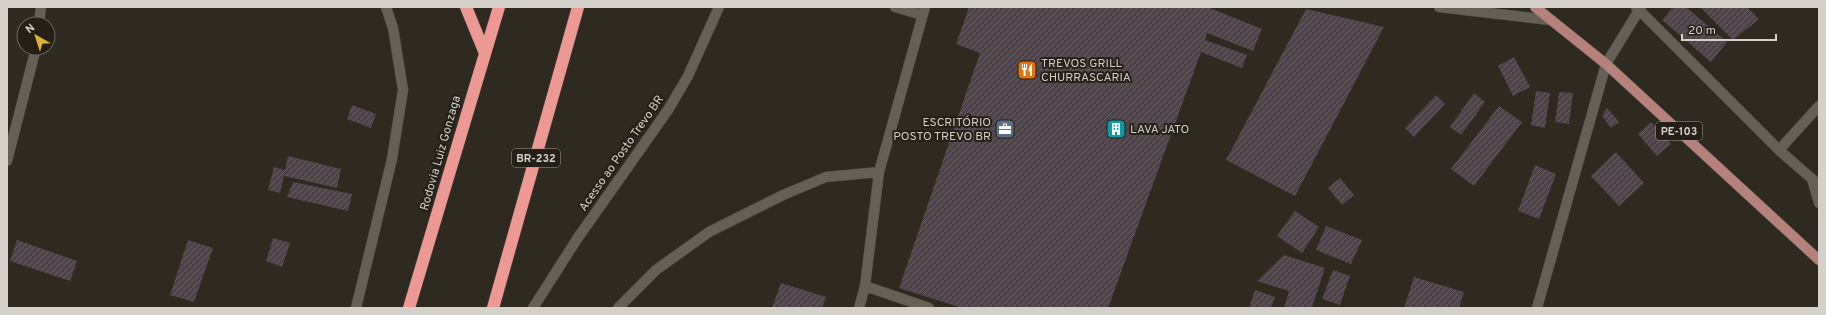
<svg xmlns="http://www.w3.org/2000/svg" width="1826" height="315" viewBox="0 0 1826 315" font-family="Overpass,sans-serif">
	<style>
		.building { fill: url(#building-hatch) }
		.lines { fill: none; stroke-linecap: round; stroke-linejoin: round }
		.lane-casing { stroke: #4b4740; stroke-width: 11 }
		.street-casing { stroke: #4b4740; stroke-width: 11 }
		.primary-casing { stroke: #4b4740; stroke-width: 11 }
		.highway-casing { stroke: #4b4740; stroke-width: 13 }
		.lane { stroke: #656056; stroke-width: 10 }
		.street { stroke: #656056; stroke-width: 10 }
		.primary { stroke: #b5827a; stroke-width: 10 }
		.highway { stroke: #eb9992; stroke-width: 12 }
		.labels { text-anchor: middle; stroke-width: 4; stroke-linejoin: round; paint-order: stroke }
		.shield { fill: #242017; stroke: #9f9c95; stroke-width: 1 }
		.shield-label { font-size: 11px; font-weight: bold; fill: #d4d1cb }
		.poi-label { font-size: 12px; fill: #d4d1cb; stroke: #242017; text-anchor: start }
		.street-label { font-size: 12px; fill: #d4d1cb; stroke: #242017 }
	</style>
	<defs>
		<pattern id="building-hatch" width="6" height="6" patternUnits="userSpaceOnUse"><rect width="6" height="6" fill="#4e4349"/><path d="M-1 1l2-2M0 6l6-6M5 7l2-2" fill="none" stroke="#675d62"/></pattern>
	</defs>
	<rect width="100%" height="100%" fill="#2e2a20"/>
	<!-- building -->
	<path class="building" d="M969,7H1207L1262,29L1253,51L1207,33L1205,40L1247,55L1242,68L1201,52L1108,308H962L899,288L980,53L956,44Z
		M1673,7H1686L1727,42L1711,62L1662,20Z
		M1700,7H1747L1759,19L1733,40Z
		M1306,9L1384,27L1295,196L1226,160Z
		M1514,57L1530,87L1513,96L1498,66Z
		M1536,91L1550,93L1545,128L1531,125Z
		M1559,92L1573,93L1569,124L1555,122Z
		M1474,93L1485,102L1461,135L1450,127Z
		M1436,95L1445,104L1414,137L1405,128Z
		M352,105L376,114L371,128L347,119Z
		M1499,106L1522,122L1474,186L1451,169Z
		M1607,108L1619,122L1611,128L1602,116Z
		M1651,122L1671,144L1657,156L1638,134Z
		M1616,152L1644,183L1619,206L1591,176Z
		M288,156L341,169L337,188L284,176L280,193L268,190L274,167L285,170Z
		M1535,165L1556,174L1539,219L1518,211Z
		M1340,178L1354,195L1342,205L1328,188Z
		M293,182L352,194L348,211L287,197Z
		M1295,211L1319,227L1302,253L1277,236Z
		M1326,226L1362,240L1351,264L1316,250Z
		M273,238L290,243L282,267L266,261Z
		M17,240L77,261L70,281L10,261Z
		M188,240L213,248L194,302L170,295Z
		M1284,255L1325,268L1312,307L1315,308H1284L1289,291L1257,281Z
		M1333,270L1350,276L1340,305L1322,299Z
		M1414,277L1464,292L1459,308H1404Z
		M781,283L826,297L822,308H772Z
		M1255,290L1275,297L1271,308H1249Z"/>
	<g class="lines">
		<!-- lane casing -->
		<g class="lane-casing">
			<path id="lane" d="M895,7L922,15
				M1439,7L1550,20
				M865,286L879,172L925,7
				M533,308L577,239L668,110L688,76L719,7
				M618,308L656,270L709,232L783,195L826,177L879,172"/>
		</g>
		<!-- street casing -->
		<g class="street-casing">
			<path id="street" d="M1636,7L1779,150L1819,185
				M39,24L41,7
				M1779,150L1819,106
				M7,161L36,48
				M1812,179L1819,203
				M356,308L392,159L403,90L393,28L386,7
				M859,308L865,286L929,308
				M1537,308L1606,64L1641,7"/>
		</g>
		<!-- primary casing -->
		<g class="primary-casing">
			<path id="primary" d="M1535,7L1606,64L1819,260"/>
		</g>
		<!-- highway casing -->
		<g class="highway-casing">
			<path id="highway" d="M466,7L484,51
				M409,308L499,7
				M493,308L578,7"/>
		</g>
		<!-- lane -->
		<use href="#lane" class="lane"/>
		<!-- street -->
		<use href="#street" class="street"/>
		<!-- primary -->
		<use href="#primary" class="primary"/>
		<!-- highway -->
		<use href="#highway" class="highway"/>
	</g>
	<!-- icons -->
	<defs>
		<g id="restaurant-square" transform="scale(1)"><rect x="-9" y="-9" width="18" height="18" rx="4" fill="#e8710a" stroke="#242017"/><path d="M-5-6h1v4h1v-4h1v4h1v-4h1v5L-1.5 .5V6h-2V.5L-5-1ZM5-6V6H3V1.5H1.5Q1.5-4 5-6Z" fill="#fff"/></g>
		<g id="office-square" transform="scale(1)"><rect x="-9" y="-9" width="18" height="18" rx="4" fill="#5c6f8a" stroke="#242017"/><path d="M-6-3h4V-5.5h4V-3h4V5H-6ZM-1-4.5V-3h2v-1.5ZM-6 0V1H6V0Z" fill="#fff"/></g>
		<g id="building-square" transform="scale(1)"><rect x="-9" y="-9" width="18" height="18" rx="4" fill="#0f9aa8" stroke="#242017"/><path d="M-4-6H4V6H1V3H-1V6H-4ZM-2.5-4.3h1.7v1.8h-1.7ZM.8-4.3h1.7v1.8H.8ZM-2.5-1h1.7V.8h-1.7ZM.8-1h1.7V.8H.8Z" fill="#fff"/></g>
	</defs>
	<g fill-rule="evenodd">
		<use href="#restaurant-square" x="1027" y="70"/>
		<use href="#office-square" x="1005" y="129"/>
		<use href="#building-square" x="1116" y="129"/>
	</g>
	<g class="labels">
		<!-- shield labels -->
		<g class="shield">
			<rect x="1656" y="122" width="46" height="18" rx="3"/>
			<rect x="512" y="149" width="48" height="18" rx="3"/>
		</g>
		<g class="shield-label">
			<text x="1679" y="135">PE-103</text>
			<text x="536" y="162">BR-232</text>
		</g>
		<!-- poi labels -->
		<g class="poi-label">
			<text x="1041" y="67">TREVOS GRILL<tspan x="1041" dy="14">CHURRASCARIA</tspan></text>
			<text x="991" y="126" text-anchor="end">ESCRITÓRIO<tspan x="991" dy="14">POSTO TREVO BR</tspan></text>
			<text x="1130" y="133">LAVA JATO</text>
		</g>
		<!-- street labels -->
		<g class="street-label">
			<text transform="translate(440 153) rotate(-74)" y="4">Rodovia Luiz Gonzaga</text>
			<text transform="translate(621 153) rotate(-55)" y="4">Acesso ao Posto Trevo BR</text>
		</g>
	</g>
	<!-- border -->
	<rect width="1826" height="315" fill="none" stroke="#d4d1cb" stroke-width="16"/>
	<!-- north arrow -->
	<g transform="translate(36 36) rotate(321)"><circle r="19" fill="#242017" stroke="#6a675f"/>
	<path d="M0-3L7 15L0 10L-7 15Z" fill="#ddb133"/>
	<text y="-6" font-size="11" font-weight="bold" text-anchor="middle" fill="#d4d1cb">N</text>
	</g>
	<!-- scale -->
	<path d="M1682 34v6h94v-6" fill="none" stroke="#d4d1cb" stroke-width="2"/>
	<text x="1688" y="34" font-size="12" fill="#d4d1cb" stroke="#242017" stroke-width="3" paint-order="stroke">20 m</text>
</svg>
